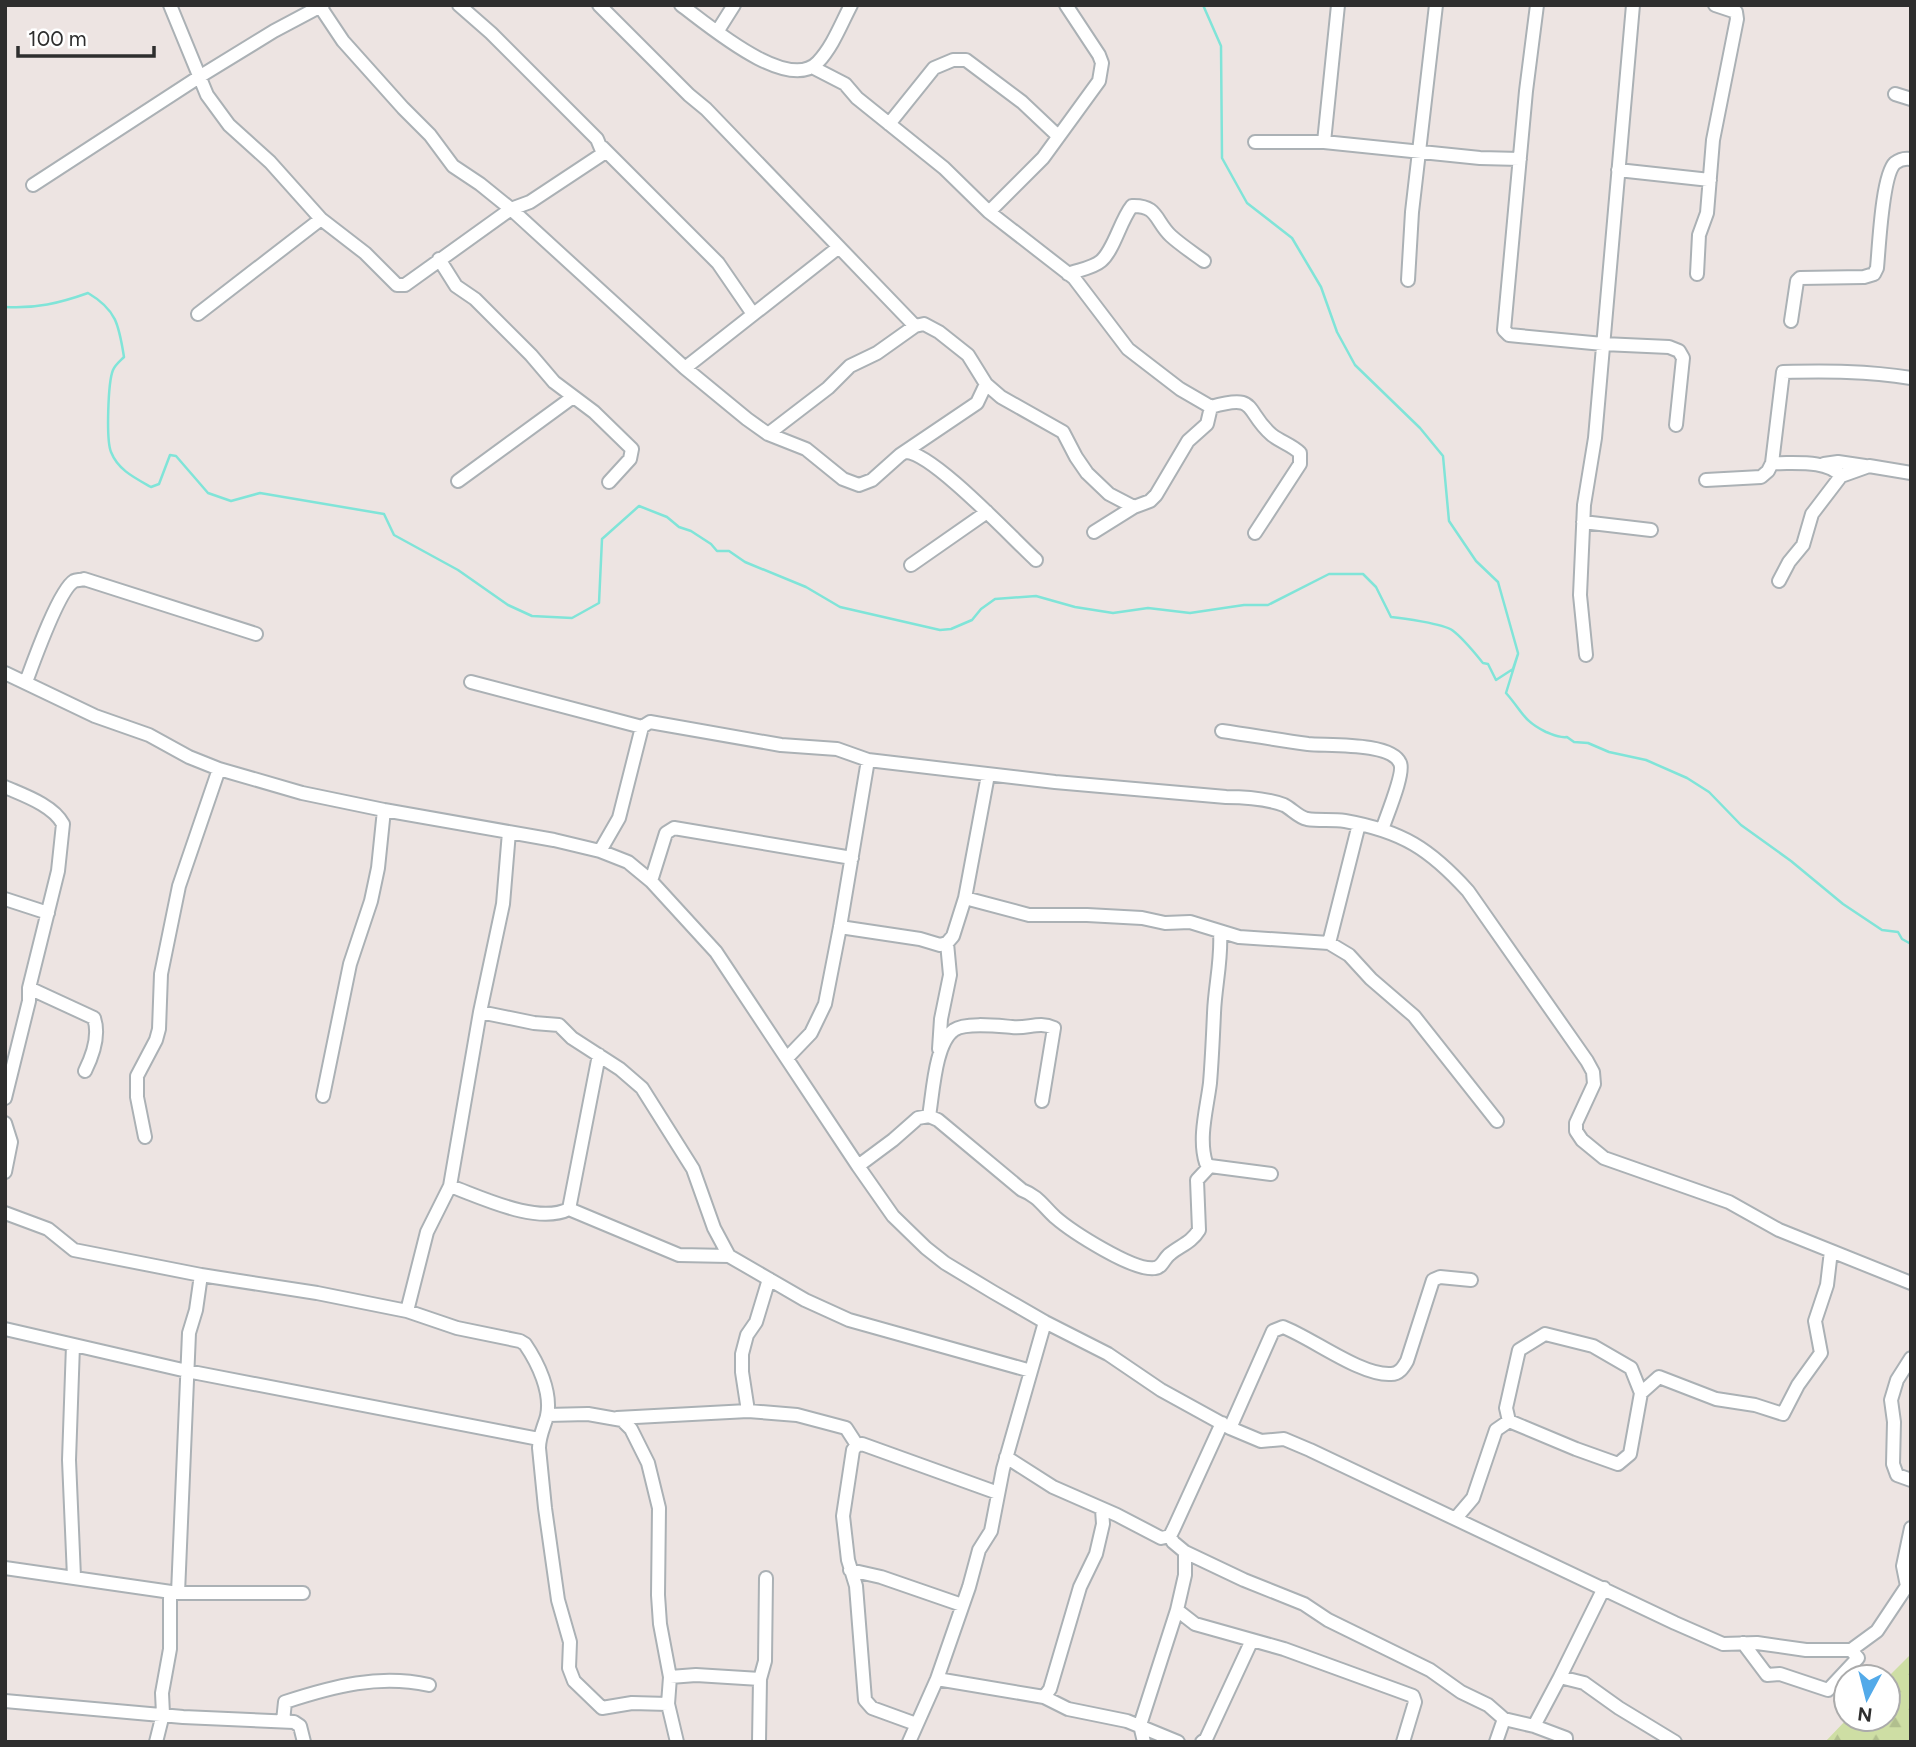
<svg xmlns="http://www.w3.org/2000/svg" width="1916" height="1747" viewBox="0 0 1916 1747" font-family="Figtree,sans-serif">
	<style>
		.forest { fill: url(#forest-firs) }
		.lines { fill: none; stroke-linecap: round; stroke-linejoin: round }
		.stream { stroke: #80e4d8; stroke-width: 2.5 }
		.minor-casing { stroke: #abb1b5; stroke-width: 16 }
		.minor { stroke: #fff; stroke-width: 12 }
	</style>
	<defs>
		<pattern id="forest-firs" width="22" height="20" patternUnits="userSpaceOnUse" patternTransform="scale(1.75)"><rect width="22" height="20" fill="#cedea4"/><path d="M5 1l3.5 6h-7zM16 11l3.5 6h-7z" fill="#b1bf8e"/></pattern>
	</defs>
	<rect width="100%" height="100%" fill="#ede4e2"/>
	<!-- forest -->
	<path class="forest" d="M1911,1654V1742H1825L1847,1719H1888V1677Z"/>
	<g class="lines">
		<!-- stream -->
		<path class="stream" d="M1203,5L1221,46L1222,158L1247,203L1292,238L1321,287L1337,332L1355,365L1420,428L1443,456L1449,521L1476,561L1498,582L1518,653
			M5,307C35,309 60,303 88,293C117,310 119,326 124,357C120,361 115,365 113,370C108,382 106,440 111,452C118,470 135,478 151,487L159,484L170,455L176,456L208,493L231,501L260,493L384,514L394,535L458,570L508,605L532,616L572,618L599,603L602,539L639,506L667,517L679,527L691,531L711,544L717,551H729L745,562L806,587L840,607L940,630L951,629L972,620L981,609L995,599L1036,596L1075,607L1113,613L1148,608L1190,613L1244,605H1268L1329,574H1363L1376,587L1391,617C1403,618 1443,624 1452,630C1463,638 1474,652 1483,663L1488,664L1496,680L1513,669L1518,654L1506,693C1522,711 1523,721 1546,732C1554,735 1558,738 1567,737L1574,742L1588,743L1609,752L1646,760L1687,778L1709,792L1741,825L1791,861L1843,904L1882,930L1898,932L1902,939L1911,944"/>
		<!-- minor casing -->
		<g class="minor-casing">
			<path id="minor" d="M170,5L207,95L229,125L270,162L321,219L365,253L397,285H405L511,209L530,202L601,155L602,151L597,139L491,33L459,5
				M319,5L343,41L403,108L430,135L453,166L480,184L511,209L685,368L747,419L768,434L806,449L843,479L859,485L872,480L900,455L977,403L986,384
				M599,5L689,95L706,109L915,326
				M681,5C707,24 788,94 818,62C833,46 841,24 851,5
				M1066,5L1099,55L1102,63L1099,81L1043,158L989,212L1074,278L1128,349L1180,389L1211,407L1207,424L1188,441L1156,495L1150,501L1134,507L1094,532
				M1537,5L1526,91L1504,330L1509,335L1603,344L1669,347L1679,351L1683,358L1676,425
				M717,32L734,5
				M812,67L845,84L857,98L944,168L989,212
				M1895,94L1911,99
				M889,124L934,68L953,60H966L1022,102L1058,136
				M1255,142H1324L1480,158L1520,159
				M1324,142L1338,5
				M602,147L718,263L753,314
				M1618,170L1710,180
				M33,185L199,77L274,31L323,5
				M439,259L456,286L475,299L531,355L554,382L594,412L632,449L630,459L609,482
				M1068,274C1078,270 1093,268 1101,261C1114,250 1120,221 1132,206C1158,205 1155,221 1171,236C1181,245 1193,253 1204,261
				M1697,274L1699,235L1707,213L1713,140L1737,19L1736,12L1715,5
				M1408,280L1412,212L1436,5
				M198,314L321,219
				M1791,321L1797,281L1800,278L1864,277L1874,274L1877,268C1879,248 1882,175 1895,163C1900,159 1905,158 1911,159
				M685,368L839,247
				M1211,407C1259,393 1244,411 1272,435C1281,442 1292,445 1300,453V464L1255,533
				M768,434L828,388L850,366L877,353L915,326L924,324L939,332L968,355L986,384L1001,397L1063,432L1076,457L1087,473L1109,494L1134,507
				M906,452C933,453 1012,538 1036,560
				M1772,463L1783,372C1828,371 1866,371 1911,378
				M1824,464L1838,462L1865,466
				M1706,480L1761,477L1768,471L1772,463C1793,464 1826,459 1841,476
				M458,481L573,397
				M1583,522L1651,530
				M911,565L987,512
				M1779,581L1789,562L1803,545L1812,514L1841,476L1869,466L1911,473
				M1586,655L1580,595L1584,505L1595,438L1633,5
				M5,673L95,716L149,735L189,757L219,769L302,793L384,810L554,840L600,851L628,862L651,881L716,952L858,1166L893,1216L926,1248L945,1263L993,1292L1045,1322L1108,1354L1161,1390L1230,1428L1261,1441L1284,1439L1310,1450L1675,1623L1723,1644L1757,1643L1806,1650H1851L1877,1631L1907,1586L1903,1566L1911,1528
				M26,682C33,663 59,590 74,581C76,580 82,580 84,579L256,634
				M471,682L642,727
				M1222,731C1250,735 1279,740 1308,744C1327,746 1391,742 1400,763C1405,773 1386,817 1382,830
				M5,787C23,795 53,805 63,824L58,871L29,988V1001L5,1098
				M600,851L619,818L642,727L650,722L781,745L837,749L868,760L1055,782L1226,797C1245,797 1265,798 1284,805C1292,809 1298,817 1307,819C1319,821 1332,819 1345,821C1402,831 1430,849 1468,891L1587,1061L1593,1072L1594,1084L1576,1123V1131L1582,1140L1604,1158L1729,1202L1779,1230L1911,1283
				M651,881L666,833L674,828L852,858
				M965,898L1029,915H1087L1142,918L1165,923L1190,922L1239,937L1329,943L1349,955L1371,979L1414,1016L1497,1121
				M5,899L48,913
				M840,927L920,939L940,945L947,943L953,936L965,898L988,775
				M1220,932C1222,959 1215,986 1214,1013C1213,1036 1212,1059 1210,1083C1207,1108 1198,1138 1206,1163L1210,1166L1271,1174
				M1329,943L1359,824
				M29,988L94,1018C100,1036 93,1055 85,1071
				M480,1012L534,1023L559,1025L572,1038L620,1069L642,1088L693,1169L714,1228L729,1256L805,1300L849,1320L1031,1371
				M939,1049L941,1019L950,975L947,943
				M787,1058L811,1033L825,1004L840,927L868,760
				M323,1096L350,964L371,901L378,868L384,810
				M929,1116C933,1093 935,1043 954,1030C965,1022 999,1026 1012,1027C1028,1029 1039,1021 1054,1028L1042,1101
				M5,1123L11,1142L5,1172
				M145,1137L137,1097V1076L156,1040L159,1029L161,974L179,886L219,769
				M858,1166L893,1140L918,1118L929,1116L938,1120L1022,1190C1038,1196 1043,1206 1055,1217C1071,1231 1134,1272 1155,1268C1163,1267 1164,1258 1170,1254C1181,1245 1191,1243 1199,1230L1197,1180L1210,1166
				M450,1186C481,1197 537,1225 569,1209L679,1255L729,1256
				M569,1209L599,1055
				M5,1213L48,1229L74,1250L201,1275L196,1310L189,1333L178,1593L5,1568
				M201,1275L317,1293L407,1311L457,1328L520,1341L525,1344C538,1363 552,1392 547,1416C544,1427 539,1436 539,1448L545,1508L558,1600L570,1642L569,1668L574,1681L602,1708L632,1703L668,1704
				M407,1311L427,1232L450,1186L480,1012L503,904L509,832
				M5,1329L187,1371L539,1439
				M73,1345L69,1460L74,1577
				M1911,1358L1897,1380L1891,1400L1894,1422L1893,1464L1897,1475L1911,1480
				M748,1411L742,1372V1354L747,1335L756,1322L769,1279
				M547,1415L588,1414L622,1420L631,1429L648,1463L659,1508L658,1595L660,1624L670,1677L668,1704L677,1742
				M617,1418L748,1411L797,1415L846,1428L857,1445
				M1509,1421L1506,1408L1519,1350L1545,1334L1593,1346L1631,1368L1641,1393
				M1230,1428L1273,1331L1283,1327C1312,1338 1361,1376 1391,1374C1399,1374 1403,1368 1407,1361L1433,1280L1440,1277L1471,1280
				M1006,1457L1053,1487L1117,1515L1161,1538L1170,1536L1174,1528L1222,1423
				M1456,1518L1473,1498L1496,1430L1509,1421L1576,1449L1618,1464L1630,1454L1641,1393L1659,1377L1716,1399L1755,1405L1783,1414L1798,1385L1821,1353L1815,1321L1827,1285L1831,1251
				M1170,1536L1173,1542L1185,1552L1244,1580L1304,1604L1328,1620L1430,1670L1461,1692L1488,1705L1504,1719L1496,1742
				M1185,1552V1575L1177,1610L1195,1624L1284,1649L1413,1696L1415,1702L1403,1742
				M850,1570L881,1577L962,1605
				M178,1593H303
				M1743,1643L1767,1675L1780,1674L1828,1690L1858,1658L1851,1650
				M670,1677L696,1675L760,1679L765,1661L766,1578
				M1560,1677L1604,1588
				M937,1679L1044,1697L1068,1709L1127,1721L1178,1742
				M1044,1697L1050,1689L1080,1587L1096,1554L1103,1524L1102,1509
				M5,1701L183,1717L294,1722L300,1726L304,1742
				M1504,1719L1534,1726L1566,1738V1742
				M283,1721L285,1702C334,1686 379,1674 429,1685
				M916,1724L872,1708L865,1700L856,1586L848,1560L843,1516L853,1450L857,1445L862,1444L998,1493
				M1534,1726L1560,1677L1584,1683L1619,1708L1675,1742
				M156,1742L163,1714L162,1693L170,1649V1593
				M759,1742L760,1679
				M909,1742L937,1679L969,1587L979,1550L991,1531L1003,1469L1045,1322
				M1144,1742L1140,1725L1177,1610
				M1202,1742L1206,1739L1252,1640"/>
		</g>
		<!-- minor -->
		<use href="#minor" class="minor"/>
	</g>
	<!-- border -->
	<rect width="1916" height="1747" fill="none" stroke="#2e2e2e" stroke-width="14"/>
	<!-- north arrow -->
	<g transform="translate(1867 1698) rotate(187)"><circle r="33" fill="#ffffff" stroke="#ababab" stroke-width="2"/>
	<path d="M0-5L12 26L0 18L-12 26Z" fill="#53aae9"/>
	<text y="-10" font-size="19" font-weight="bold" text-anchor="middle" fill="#2e2e2e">N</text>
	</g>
	<!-- scale -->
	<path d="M18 46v10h136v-10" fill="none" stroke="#2e2e2e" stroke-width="3.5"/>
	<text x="28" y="46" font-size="21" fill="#2e2e2e" stroke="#ffffff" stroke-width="5" paint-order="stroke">100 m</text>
</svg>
